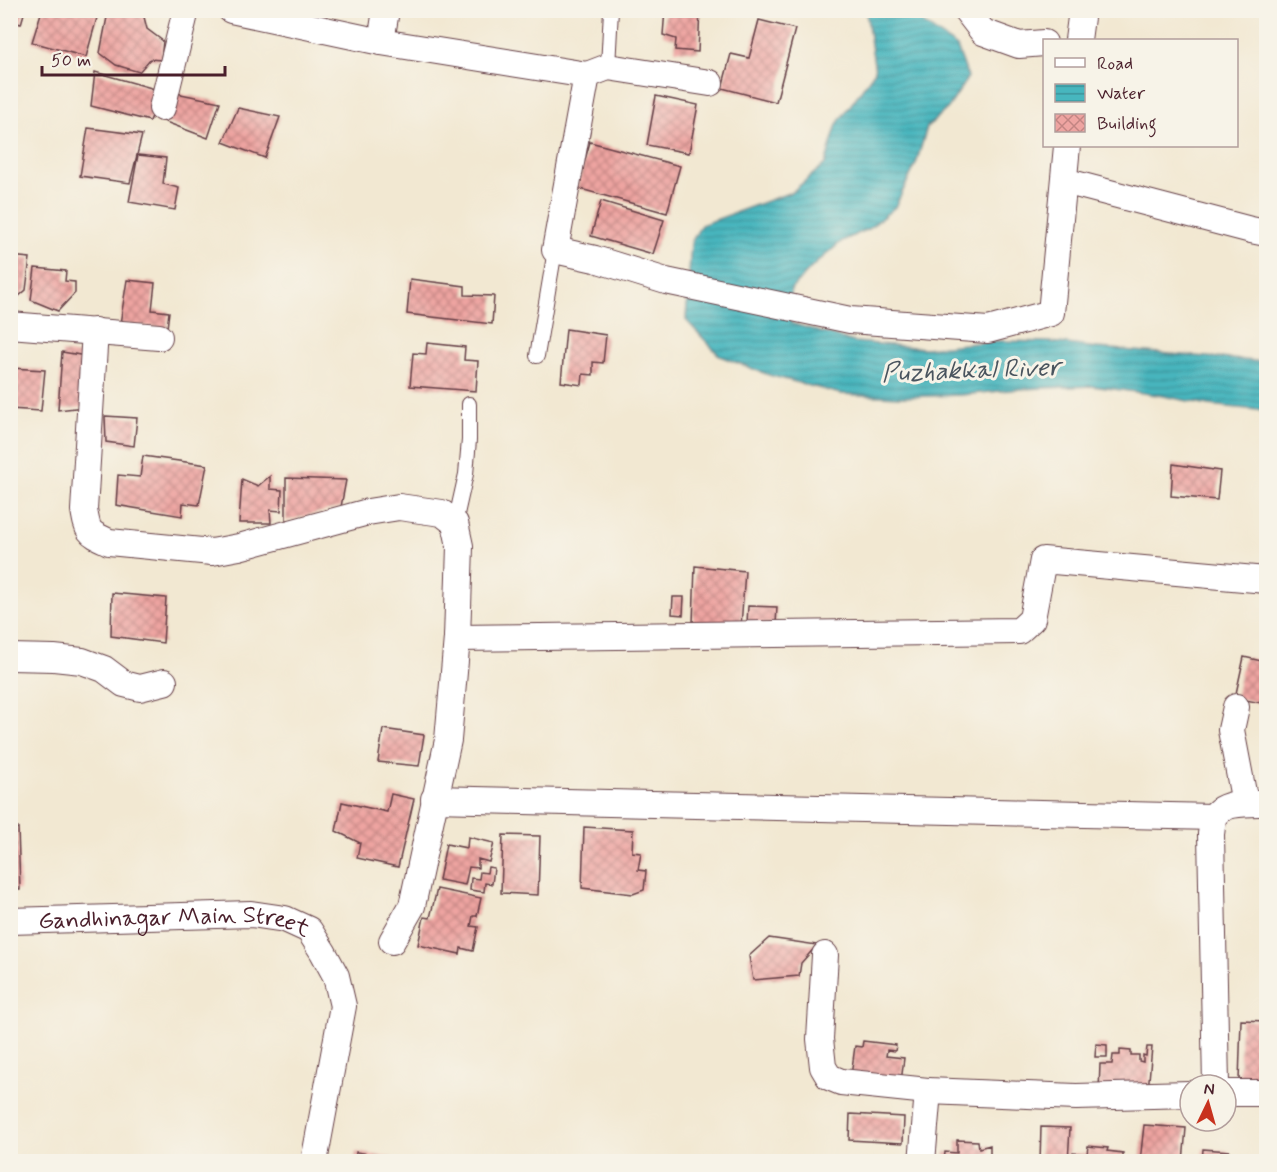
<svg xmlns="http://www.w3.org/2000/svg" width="1277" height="1172" viewBox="0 0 1277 1172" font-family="Mynerve,sans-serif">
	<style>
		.water { fill: url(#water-rules); stroke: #486a74; stroke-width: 1.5 }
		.building { fill: url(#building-cross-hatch) }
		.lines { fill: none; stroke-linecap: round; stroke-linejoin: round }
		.service-casing { stroke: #633d44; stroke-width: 16 }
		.minor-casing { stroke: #633d44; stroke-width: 28 }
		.service { stroke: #fff; stroke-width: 14 }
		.minor { stroke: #fff; stroke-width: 26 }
		.labels { text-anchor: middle; stroke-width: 6; stroke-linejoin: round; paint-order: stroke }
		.street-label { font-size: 24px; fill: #4a1f2b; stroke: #f7f3e8 }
		.water-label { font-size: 26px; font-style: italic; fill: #49545e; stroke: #f7f3e8 }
	</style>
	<defs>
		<pattern id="water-rules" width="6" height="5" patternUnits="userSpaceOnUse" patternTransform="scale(1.5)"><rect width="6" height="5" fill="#47b6be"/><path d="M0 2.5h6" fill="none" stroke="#3d939b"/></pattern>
		<pattern id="building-cross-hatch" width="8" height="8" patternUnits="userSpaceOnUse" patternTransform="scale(1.5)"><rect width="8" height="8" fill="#eea4a1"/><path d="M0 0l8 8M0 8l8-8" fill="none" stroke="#c38583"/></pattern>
	</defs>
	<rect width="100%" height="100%" fill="#f7f3e8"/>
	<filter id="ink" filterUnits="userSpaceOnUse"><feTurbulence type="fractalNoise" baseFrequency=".0167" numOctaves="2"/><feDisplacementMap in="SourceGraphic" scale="12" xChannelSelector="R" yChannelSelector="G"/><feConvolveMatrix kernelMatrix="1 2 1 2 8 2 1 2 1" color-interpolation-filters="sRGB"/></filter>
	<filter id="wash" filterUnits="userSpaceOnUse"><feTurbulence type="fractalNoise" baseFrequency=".008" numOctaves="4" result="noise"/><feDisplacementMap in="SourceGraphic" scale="24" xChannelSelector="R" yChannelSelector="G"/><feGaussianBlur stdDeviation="1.35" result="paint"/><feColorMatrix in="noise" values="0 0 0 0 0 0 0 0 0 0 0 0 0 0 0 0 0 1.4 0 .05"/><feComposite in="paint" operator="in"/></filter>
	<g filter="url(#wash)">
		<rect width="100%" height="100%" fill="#f2e8d2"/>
		<!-- water -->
		<path class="water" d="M866,11H918L923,23L957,47L968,77L949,107L927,127L916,164L895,207L868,229L842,241L813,266L791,289V323L854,342L925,348L998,341L1051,342L1098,348L1266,362V413L1258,410L1209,405L1158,395L1092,386L1019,389L961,395L900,397L841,394L769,375L720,356L686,320L691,243L701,225L792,192L825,164L837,124L875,71Z"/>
		<g id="blocks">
			<!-- building -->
			<path class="building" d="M10,10H25L21,24L10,21Z
				M42,10H88L98,14L86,57L32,42Z
				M665,10H700L698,52L675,50L676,39L663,35Z
				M108,12L143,13L147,29L163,41L161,60L150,59L139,72L116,65L100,53Z
				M759,20L795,29L776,102L722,88L731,54L749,58Z
				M95,72L162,91L150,121L91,106Z
				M171,92L220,102L208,138L163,121Z
				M656,96L698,105L689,153L647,145Z
				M238,108L280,117L265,158L223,142Z
				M88,128L142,135L130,183L80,176Z
				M590,142L680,166L667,213L577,188Z
				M138,155L166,158L163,184L179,188L175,210L129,202Z
				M601,201L664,220L653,254L591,236Z
				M10,256L30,258L26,290L19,296L10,295Z
				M35,268L66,271L65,281L75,282V293L58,311L31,300Z
				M410,279L465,286V295L494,296L492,324L407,314Z
				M127,280L155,283L152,310L169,312L167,328L120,324Z
				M566,329L606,335L603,363L593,362V375L583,374L582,385L561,382Z
				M427,343L465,347L464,360L478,361L476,391L410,386L413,353L426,354Z
				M62,352L86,356L84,407L58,410Z
				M10,368L45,370L41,411L10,409Z
				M105,416L137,418L134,446L106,442Z
				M143,456L207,465L199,505L183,503L182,516L116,505L118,475L140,477Z
				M1173,464L1220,471L1217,500L1171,496Z
				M270,476V489L282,490L281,511L270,510L271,523H239L242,479L258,486Z
				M286,478L346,480L341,507L286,521Z
				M695,566L745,571L741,626L693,623Z
				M112,593L166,598L163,643L111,636Z
				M673,597H684L683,615L672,614Z
				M748,606L777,607L776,624L747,623Z
				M1244,657L1266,662V681L1261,703L1235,698Z
				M383,729L424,735L419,766L378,762Z
				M391,794L414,799L398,867L357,858L360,843L336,831L342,802L387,812Z
				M584,827L633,830L632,852L641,853L638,870L646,871L644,890L633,894L582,888Z
				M10,828H18L20,890H10Z
				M503,835L540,836L538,895L501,893Z
				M468,837L494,843L489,862L478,859V868L469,867L465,885L439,880L446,844L467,848Z
				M488,867L494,868L492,884L485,883L484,892L470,890L471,878L479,879L480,872L487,873Z
				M437,889L481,898L477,916H473L471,926L478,927L473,951L461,948L460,954L418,945L424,917L430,918Z
				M769,938L817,945L801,963L799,976L753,980L749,956Z
				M1241,1020L1266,1021V1082L1239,1081Z
				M863,1041L896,1045L895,1051L887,1050L886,1056L904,1058L901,1082L851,1076L855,1046L862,1047Z
				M1096,1044L1107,1045V1057H1095Z
				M1147,1047H1152L1148,1091H1099L1100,1064H1112L1113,1055H1120V1050L1131,1051V1055H1139V1061L1143,1062V1055L1146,1056Z
				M850,1114L904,1117L903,1143L849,1140Z
				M1144,1125L1186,1128L1183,1162H1140Z
				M1041,1127L1070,1128L1068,1162H1040Z
				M957,1140L978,1141L979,1148L990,1145V1162H944L945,1152L957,1153Z
				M1088,1146L1108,1148L1107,1151L1123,1153V1162H1072L1073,1153L1087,1154Z
				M1203,1149L1229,1151L1228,1162H1202Z
				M356,1152L392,1158L391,1162H355Z"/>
		</g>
	</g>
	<g filter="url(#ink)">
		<use href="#blocks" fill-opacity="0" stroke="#633d44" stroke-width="1.5"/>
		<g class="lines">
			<!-- service casing -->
			<g class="service-casing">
				<path id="service" d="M608,67L611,10
					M537,356L555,250
					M455,523L466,474L469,440V404"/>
			</g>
			<!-- minor casing -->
			<g class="minor-casing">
				<g id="minor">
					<path d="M231,10L381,42L587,75L555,250L595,259L666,281L850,320L988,330L1051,313L1067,146"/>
					<path d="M966,10L983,32L1019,45L1044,43"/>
					<path d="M1078,40L1082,10"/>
					<path d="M381,42L386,10"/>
					<path d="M587,75L608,67L710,83"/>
					<path d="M162,108L186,10"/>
					<path d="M1064,181L1251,230L1266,233"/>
					<path d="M10,325L159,337"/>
					<path d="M95,331L84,510C88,533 88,532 109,542L212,552L239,547L368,512L399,507L442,513L455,523L460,546L457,638L448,740L412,906L392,941"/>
					<path d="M457,638L1019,631L1032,619L1043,560L1266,580"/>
					<path d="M10,657L54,658L82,661L104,669L124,684L140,688L164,682"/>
					<path d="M1236,707L1231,730L1245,803"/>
					<path d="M434,799L1213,817"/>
					<path id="s1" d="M10,921L251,914L285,919L309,930L323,952L336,976L343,1006L314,1162"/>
					<path d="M825,955L820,1039L823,1067L829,1077L841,1082L928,1091L1076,1097L1190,1094"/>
					<path d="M1216,1085L1211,834C1212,829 1212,823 1213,819C1219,801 1251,803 1266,803"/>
					<path d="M1226,1093H1266"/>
					<path d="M922,1162L928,1091"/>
				</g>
			</g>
			<!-- service -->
			<use href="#service" class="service"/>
			<!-- minor -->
			<use href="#minor" class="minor"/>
		</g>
	</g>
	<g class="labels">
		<!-- street labels -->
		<g class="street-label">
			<text dy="8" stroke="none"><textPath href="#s1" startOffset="165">Gandhinagar Main Street</textPath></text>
		</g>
		<!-- water labels -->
		<g class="water-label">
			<text transform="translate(971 369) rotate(-2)" y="9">Puzhakkal River</text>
		</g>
	</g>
	<!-- margin -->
	<rect width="1277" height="1172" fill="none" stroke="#f7f3e8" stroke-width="36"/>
	<!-- legend -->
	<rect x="1043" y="39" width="195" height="108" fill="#f7f3e8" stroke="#b29e9c" stroke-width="1.5"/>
	<rect x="1055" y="58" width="30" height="9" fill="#ffffff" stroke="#b29e9c" stroke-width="1.5"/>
	<text x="1097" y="69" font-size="18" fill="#4a1f2b">Road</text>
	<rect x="1055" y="84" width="30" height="18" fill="url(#water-rules)" stroke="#b29e9c" stroke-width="1.5"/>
	<text x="1097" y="99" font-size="18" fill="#4a1f2b">Water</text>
	<rect x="1055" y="114" width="30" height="18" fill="url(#building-cross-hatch)" stroke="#b29e9c" stroke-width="1.5"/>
	<text x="1097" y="129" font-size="18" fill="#4a1f2b">Building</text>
	<!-- north arrow -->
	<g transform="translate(1208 1103) rotate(5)"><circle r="28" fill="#f7f3e8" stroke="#b29e9c" stroke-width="1.5"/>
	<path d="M0-4.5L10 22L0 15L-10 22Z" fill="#c8321e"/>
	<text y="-9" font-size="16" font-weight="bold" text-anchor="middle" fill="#4a1f2b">N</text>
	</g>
	<!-- scale -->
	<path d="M42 66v9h183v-9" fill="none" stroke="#4a1f2b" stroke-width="3"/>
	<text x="51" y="66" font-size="18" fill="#4a1f2b" stroke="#f7f3e8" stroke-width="4.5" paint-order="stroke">50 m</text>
</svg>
